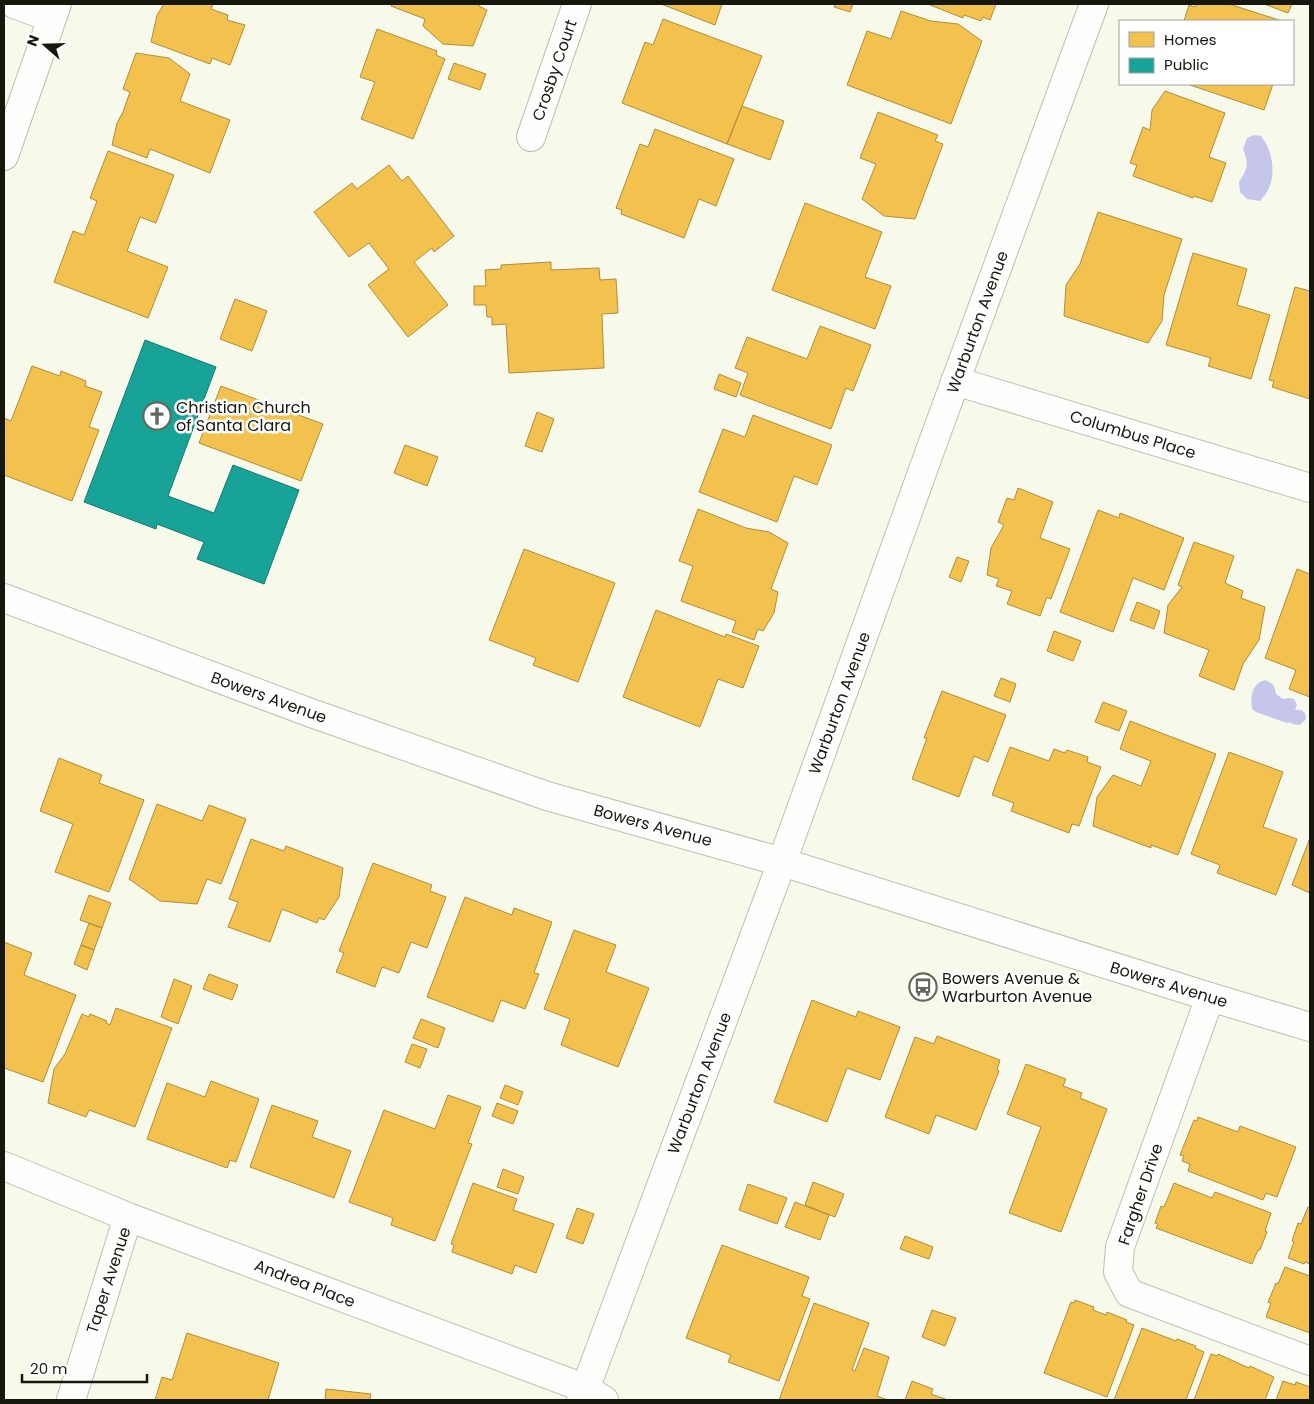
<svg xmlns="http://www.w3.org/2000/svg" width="1314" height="1404" viewBox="0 0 1314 1404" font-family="Poppins,sans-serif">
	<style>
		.water { fill: #c5c6ea }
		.homes { fill: #f2c14e; stroke: #b08e3a }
		.public { fill: #17a398; stroke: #17796e }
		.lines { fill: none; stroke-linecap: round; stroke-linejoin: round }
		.minor-casing { stroke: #bebfb3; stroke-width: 30 }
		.major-casing { stroke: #bebfb3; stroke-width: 30 }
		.minor { stroke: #fefefc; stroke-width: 28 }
		.major { stroke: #fefefc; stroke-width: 28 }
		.labels { text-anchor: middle; stroke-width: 5; stroke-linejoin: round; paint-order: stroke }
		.street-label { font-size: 16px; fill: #17180d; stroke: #fff }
		.poi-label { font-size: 16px; fill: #17180d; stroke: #fff; text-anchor: start }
	</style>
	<rect width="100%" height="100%" fill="#f7f9eb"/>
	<!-- water -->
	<path class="water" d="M1254,135L1261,136C1272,149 1276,172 1269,188C1267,193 1263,197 1260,201L1247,199L1240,192L1239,182C1248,168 1249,164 1243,149L1247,138Z
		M1265,680C1273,683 1275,686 1276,694L1283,699L1289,698L1294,699L1297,705L1295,710H1301L1305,713L1306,719L1300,725L1292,724L1290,722L1287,723L1256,712L1252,709C1250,697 1252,683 1265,680Z"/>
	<!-- homes -->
	<path class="homes" d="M164,4H213L211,9L228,15L227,20L245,25L230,65L212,58L210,64L151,42L157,15Z
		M392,4H480L479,6L487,10L473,46L443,44L423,26L425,19L391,6Z
		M661,4H722L715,25Z
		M835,4H853L850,12L834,7Z
		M930,4H996L990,20L983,17L981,21L964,15L963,18L930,5Z
		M1196,4H1229L1282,21H1184L1189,5L1195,7Z
		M1264,4H1292L1288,13Z
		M901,11L931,21L958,24L982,41L951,124L847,85L867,31L891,39Z
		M663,19L762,56L727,144L622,103L645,42L653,45Z
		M377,29L437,51L436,55L445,59L413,139L361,119L375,82L360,77Z
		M136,53L169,58L190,74L180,101L230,120L210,173L150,149L147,158L112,145L117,123L123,112L130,92L123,89Z
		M454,63L486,74L480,90L448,79Z
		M1187,84H1273L1264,110Z
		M1165,91L1225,113L1209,157L1226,163L1212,202L1194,196L1193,198L1133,176L1137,165L1130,163L1143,127L1150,130L1152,110Z
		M742,106L784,121L770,160L727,144Z
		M878,112L938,135L935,141L943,144L915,219L884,216L862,199L876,164L860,158Z
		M655,129L734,159L716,206L699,199L684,238L621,214L622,210L616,208L640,144L648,147Z
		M108,151L174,175L156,223L140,217L127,251L168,267L148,318L54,282L73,231L84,235L97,201L90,198Z
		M389,165L402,181L408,176L454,236L434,252L432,248L414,262L448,305L408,337L368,285L389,269L369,243L349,257L314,212L352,183L357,189Z
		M805,203L882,232L865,277L891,286L875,329L772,290Z
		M1098,212L1182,239L1164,295L1162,321L1148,343L1064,316L1066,285L1080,264Z
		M1193,253L1247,269L1237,305L1270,315L1251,379L1208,366L1211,358L1166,345Z
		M551,262V270L599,268L600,280L616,279L618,313L602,314L604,368L509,373L506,324L492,325V317H487L486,305H474V286H486L485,270L501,269V265Z
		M1295,287L1310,291V399L1272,387L1274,381L1269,380Z
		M235,299L267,311L252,351L220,339Z
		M820,326L871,345L853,391L846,388L831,429L740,395L748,373L735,368L747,337L807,359Z
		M32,366L60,376L61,371L86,381L85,386L102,392L89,427L99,430L72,501L4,475V418L11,421Z
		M719,374L741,383L736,397L714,389Z
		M221,386L323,424L301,481L199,443Z
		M537,412L554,419L542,452L525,446Z
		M753,415L832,445L817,485L794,476L777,522L699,492L723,429L745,437Z
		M405,445L438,457L427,486L394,473Z
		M1018,488L1053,502L1040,538L1070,549L1051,599L1047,597L1040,616L1007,604L1012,591L996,586L999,579L987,575L991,548L1004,525L998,522L1007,498L1014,500Z
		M698,509L746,528L769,532L788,543L771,589L778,592L774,613L763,631L758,629L754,640L732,632L736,621L681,601L693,566L679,561Z
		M1098,510L1119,518L1120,513L1184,538L1164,590L1133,578L1113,632L1060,612Z
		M1194,542L1234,556L1225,583L1243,591L1241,598L1265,607L1259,640L1243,664L1234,690L1199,676L1209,650L1164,633L1168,605L1182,587L1178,585Z
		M524,549L615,583L578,682L533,665L536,658L489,640Z
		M957,557L969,561L961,582L949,577Z
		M1297,569L1310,574V697L1289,689L1296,670L1265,658Z
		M1137,602L1160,611L1154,629L1130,620Z
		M656,610L725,637L726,634L759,646L743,688L718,679L700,727L623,697Z
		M1054,631L1081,641L1073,661L1047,651Z
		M1001,678L1016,684L1010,702L994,696Z
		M942,691L1006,715L988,762L974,756L959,797L912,779L927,738H924Z
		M1103,702L1127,711L1119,731L1095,722Z
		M1130,721L1216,754L1178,855L1151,845V848L1093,826L1097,797L1113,775L1141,786L1151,761L1120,749Z
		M1010,747L1049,761L1054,749L1065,753L1067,750L1088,757L1087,762L1101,767L1079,826L1072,824L1069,833L1011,811L1014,803L992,795Z
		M1229,752L1283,772L1263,827L1297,839L1276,895L1217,873L1220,865L1191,854Z
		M59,758L102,775L99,783L144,800L109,892L55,872L73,824L40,811Z
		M157,804L202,821L209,805L246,819L221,884L207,879L197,904L160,901L129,879Z
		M1310,838V893L1292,885Z
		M251,839L284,851L286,846L343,868L339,897L324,920L319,918L317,923L282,909L270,942L228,927L238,902L229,899Z
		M373,863L432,885L430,891L446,897L427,948L411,942L399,973L382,967L375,987L336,972L344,953L339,951Z
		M89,895L111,903L102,928L80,920Z
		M465,897L512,915L514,908L552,922L534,973L539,974L525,1009L501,1000L493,1022L427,997Z
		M89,923L102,928L94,950L81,945Z
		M574,930L616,945L606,972L649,988L618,1067L561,1045L570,1019L544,1009Z
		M4,942L32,953L24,975L76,995L43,1082L4,1068Z
		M81,945L94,950L87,970L74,964Z
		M209,974L238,985L232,1000L203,989Z
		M174,979L192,986L178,1024L161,1017Z
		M812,1000L856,1017L858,1011L900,1027L880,1080L847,1068L827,1122L774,1102Z
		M116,1008L172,1028L135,1127L89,1110L86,1117L48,1103L54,1069L65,1054L82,1014L89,1017L90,1014L107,1021L106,1023L110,1025Z
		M421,1019L445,1028L438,1048L413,1038Z
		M937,1036L1000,1060L997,1070L999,1071L976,1130L936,1115L929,1134L885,1117L915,1037L934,1044Z
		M412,1044L427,1049L420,1068L405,1062Z
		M1026,1064L1066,1079L1063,1086L1082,1093L1080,1098L1107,1109L1061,1232L1009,1213L1041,1127L1007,1114Z
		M211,1081L259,1099L236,1162L230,1160L227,1168L147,1139L167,1083L205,1097Z
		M505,1085L523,1092L518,1105L500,1098Z
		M448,1095L481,1107L468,1143L472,1144L435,1241L391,1225L393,1218L349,1202L384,1110L435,1129Z
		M497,1103L518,1111L513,1124L492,1116Z
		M272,1105L318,1121L312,1137L351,1151L334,1198L250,1167Z
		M1198,1117L1238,1132L1240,1126L1296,1147L1277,1197L1266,1193L1263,1200L1188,1171L1190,1164L1182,1161L1184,1156L1180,1155L1194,1120L1197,1121Z
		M503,1169L524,1177L518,1194L497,1187Z
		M813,1182L844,1194L835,1217L805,1205Z
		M473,1183L517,1199L513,1210L554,1224L536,1273L515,1265L512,1274L452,1252L454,1245L451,1244Z
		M1174,1183L1212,1198L1215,1192L1271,1213L1265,1231L1267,1232L1260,1250H1258L1252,1264L1156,1228L1158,1224L1155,1223L1161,1206L1164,1207Z
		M748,1184L787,1198L777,1224L739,1210Z
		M795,1202L829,1215L820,1240L785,1227Z
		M1308,1207H1310V1264L1305,1262L1304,1264L1288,1258L1294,1242L1292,1241L1298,1223L1301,1224Z
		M577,1208L594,1214L583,1244L566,1238Z
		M905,1236L933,1247L929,1259L900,1249Z
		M722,1245L809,1277L802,1296L810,1299L779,1381L728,1362L731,1355L686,1338Z
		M1285,1267L1310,1276V1333L1266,1317L1271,1303L1268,1302L1276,1283L1278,1284Z
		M1075,1300L1094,1307L1093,1310L1106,1315L1107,1312L1127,1320L1126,1322L1134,1325L1107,1397L1044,1373L1071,1302L1074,1303Z
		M814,1303L869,1323L852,1370L855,1371L864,1348L889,1357L877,1396L888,1400H779Z
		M932,1310L956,1318L945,1346L922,1337Z
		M1142,1328L1176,1341L1177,1339L1196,1346L1195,1348L1204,1352L1186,1400H1114Z
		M187,1333L279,1363L268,1400H155L162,1377L172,1380Z
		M1211,1354L1217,1356L1218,1354L1249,1368L1250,1366L1274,1377L1265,1400H1194Z
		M912,1381L933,1389L931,1394L948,1400H905Z
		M1283,1381L1295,1385L1296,1382L1310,1387V1400H1276Z
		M326,1389L371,1394L370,1400H325Z"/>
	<!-- public -->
	<path class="public" d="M145,340L216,367L168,496L214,513L233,465L299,490L264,584L197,559L204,542L157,524L156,529L84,502Z"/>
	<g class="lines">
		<!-- minor casing -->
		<g class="minor-casing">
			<path id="minor" d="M14,4L52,18
				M531,137L577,4
				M4,156L57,4
				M955,381L1310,488
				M1210,997L1120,1247L1118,1272L1129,1293L1310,1361
				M4,1166L128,1217L584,1388L604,1400
				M71,1400L128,1217
				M581,1400L782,862L932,445L1094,4"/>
		</g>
		<!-- major casing -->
		<g class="major-casing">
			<path id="major" d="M4,598L311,713L547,796L782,862L1210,997L1310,1027"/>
		</g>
		<!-- minor -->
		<use href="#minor" class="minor"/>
		<!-- major -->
		<use href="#major" class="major"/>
	</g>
	<!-- icons -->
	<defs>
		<g id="church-ring" transform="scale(1.4375)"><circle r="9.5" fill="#fff" stroke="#65675b" stroke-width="1.5"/><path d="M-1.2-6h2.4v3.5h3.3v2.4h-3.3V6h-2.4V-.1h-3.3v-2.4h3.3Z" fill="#65675b"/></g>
		<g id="bus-ring" transform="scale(1.4375)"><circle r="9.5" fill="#fff" stroke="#65675b" stroke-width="1.5"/><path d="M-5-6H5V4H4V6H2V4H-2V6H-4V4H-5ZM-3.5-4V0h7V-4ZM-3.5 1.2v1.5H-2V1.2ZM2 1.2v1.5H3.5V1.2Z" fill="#65675b"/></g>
	</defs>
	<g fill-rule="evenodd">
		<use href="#church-ring" x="157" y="416"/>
		<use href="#bus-ring" x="923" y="987"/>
	</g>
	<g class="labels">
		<!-- street labels -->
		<g class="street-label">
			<text transform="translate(554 70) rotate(-71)" y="6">Crosby Court</text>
			<text transform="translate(977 322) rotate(-70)" y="6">Warburton Avenue</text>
			<text transform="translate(1133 434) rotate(17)" y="6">Columbus Place</text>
			<text transform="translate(269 697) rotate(20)" y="6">Bowers Avenue</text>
			<text transform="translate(839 703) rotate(-70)" y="6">Warburton Avenue</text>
			<text transform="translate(653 825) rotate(15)" y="6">Bowers Avenue</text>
			<text transform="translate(1169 984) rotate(17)" y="6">Bowers Avenue</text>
			<text transform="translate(699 1083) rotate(-69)" y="6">Warburton Avenue</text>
			<text transform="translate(1140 1194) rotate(-71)" y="6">Fargher Drive</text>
			<text transform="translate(108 1280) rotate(-72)" y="6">Taper Avenue</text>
			<text transform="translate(305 1283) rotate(21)" y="6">Andrea Place</text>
		</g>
		<!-- poi labels -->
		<g class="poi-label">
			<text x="176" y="413">Christian Church<tspan x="176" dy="18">of Santa Clara</tspan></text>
			<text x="942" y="984">Bowers Avenue &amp;<tspan x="942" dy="18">Warburton Avenue</tspan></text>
		</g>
	</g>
	<!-- border -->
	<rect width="1314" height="1404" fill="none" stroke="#17180d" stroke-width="10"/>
	<!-- legend -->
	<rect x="1119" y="20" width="175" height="65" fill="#ffffff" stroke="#a2a39e"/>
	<rect x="1129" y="32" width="25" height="15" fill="#f2c14e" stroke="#a2a39e"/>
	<text x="1164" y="45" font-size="15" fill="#17180d">Homes</text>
	<rect x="1129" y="58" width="25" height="15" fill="#17a398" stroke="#a2a39e"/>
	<text x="1164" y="70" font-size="15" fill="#17180d">Public</text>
	<!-- north arrow -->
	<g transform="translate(45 45) rotate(290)" stroke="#ffffff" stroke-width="4" paint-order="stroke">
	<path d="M0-4L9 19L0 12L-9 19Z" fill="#17180d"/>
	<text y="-8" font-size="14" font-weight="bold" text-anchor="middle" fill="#17180d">N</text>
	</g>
	<!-- scale -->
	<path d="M22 1374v8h125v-8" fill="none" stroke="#17180d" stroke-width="2.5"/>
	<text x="30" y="1374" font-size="15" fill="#17180d" stroke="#ffffff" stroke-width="4" paint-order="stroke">20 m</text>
</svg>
